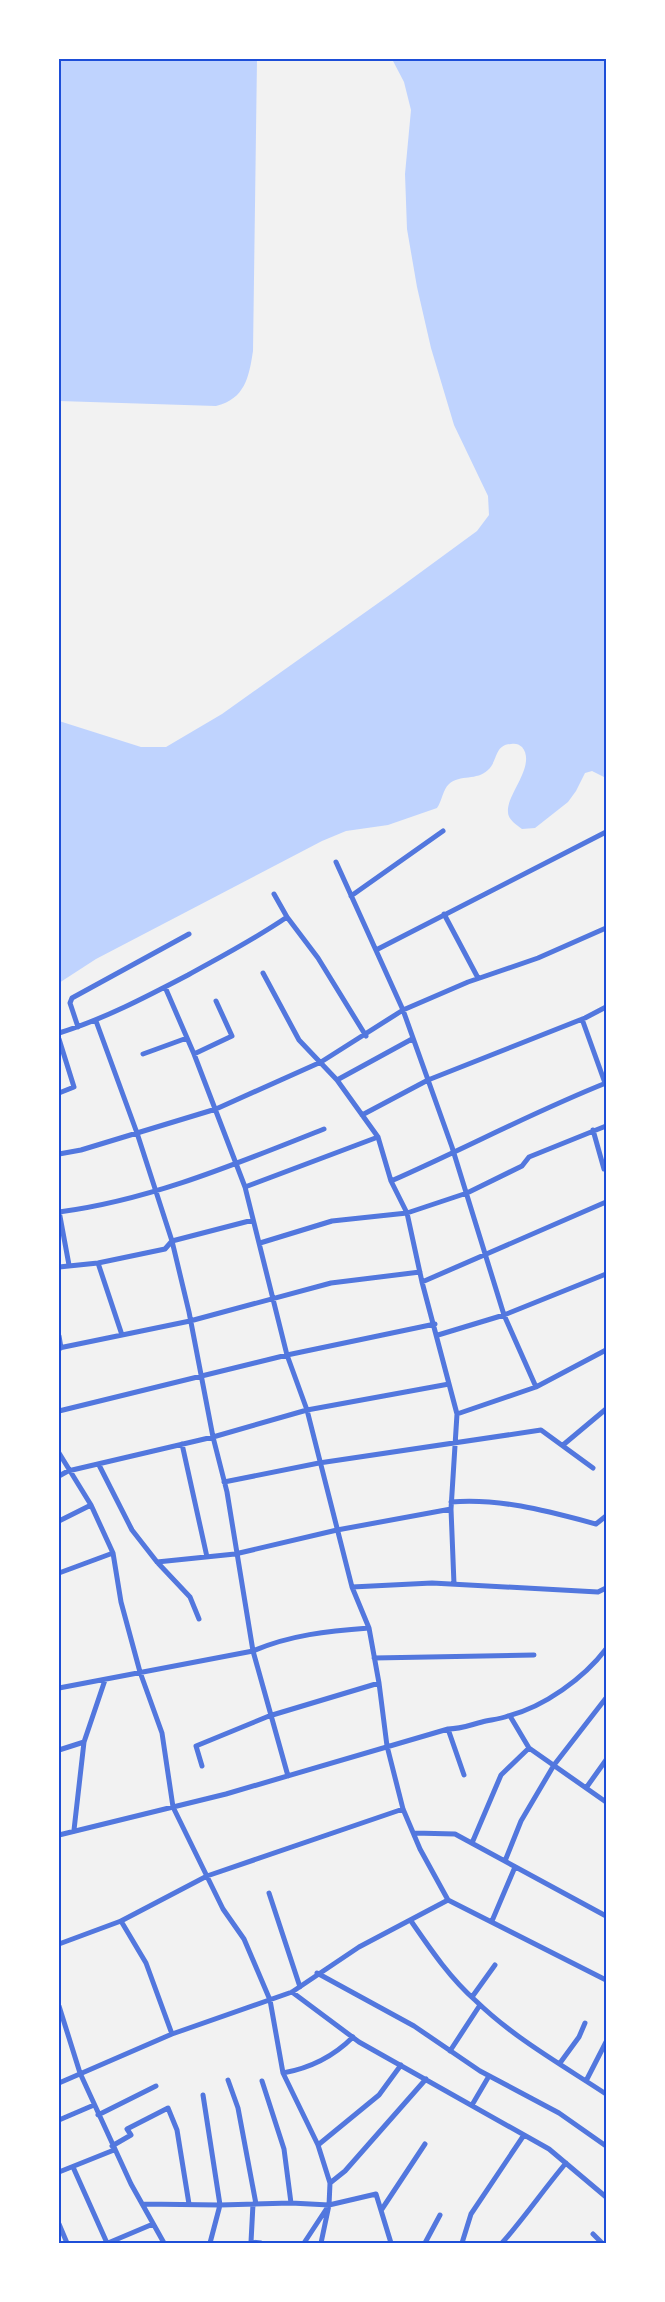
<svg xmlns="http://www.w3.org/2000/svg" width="665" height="2302" viewBox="0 0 665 2302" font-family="Manrope,sans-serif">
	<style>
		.water { fill: #bfd3fe }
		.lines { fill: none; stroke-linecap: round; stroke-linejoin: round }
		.minor { stroke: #5277de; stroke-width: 5 }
		.neatline { fill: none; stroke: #1d4ed8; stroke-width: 2 }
	</style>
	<rect width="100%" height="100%" fill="#f2f2f2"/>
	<!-- water -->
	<path class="water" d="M59,59H257L253,351C249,377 245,399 216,406L59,401Z
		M392,59H606V778L592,771L585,773L576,791L568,802L535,828L522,829C517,825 508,820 508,812C506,795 537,765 522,747C519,744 515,743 511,744C494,745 498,761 488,770C477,781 460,774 449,784C443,789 442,801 437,808L388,825L346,831L322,841L96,959L59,983V721L141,747H166L222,714L391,594L477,531L489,515L488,496L454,425L431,348L417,287L407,229L405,174L411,110L404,82Z"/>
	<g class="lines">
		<!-- minor -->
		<path class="minor" d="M336,862L403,1010L452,1147L504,1315L536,1387
			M274,894L287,917L318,958L366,1036
			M351,896L443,831
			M444,914L478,978
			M376,950L606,832
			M263,973L299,1040L337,1080L378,1137L391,1181L407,1213L422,1282L457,1414L451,1509L454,1584
			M165,987L194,1054L245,1187L287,1355L307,1410L352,1587L369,1628L379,1683L387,1746L403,1809L420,1849L448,1900L606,1980
			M582,1019L605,1083
			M96,1021L137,1133L172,1241L189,1312L213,1437L227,1492L253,1651L288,1776
			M78,1027L70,1003L72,998L189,934
			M59,1033C104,1019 146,997 188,975C222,956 255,939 287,917
			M59,1039L74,1087L59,1093
			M143,1054L187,1038
			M194,1054L232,1036L216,1001
			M337,1080L412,1039
			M362,1115L428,1080L585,1018L606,1007
			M593,1130L604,1169
			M59,1154L81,1150L216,1109L321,1062L403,1010L468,982L538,958L606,928
			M391,1181C464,1149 533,1112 606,1083
			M245,1187L378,1137
			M59,1211L69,1265
			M59,1212C151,1200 238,1163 324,1129
			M260,1243L332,1221L407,1213L467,1193L522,1166L529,1157L606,1126
			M98,1263L122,1335
			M59,1267L98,1263L165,1249L172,1241L253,1220
			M422,1282L606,1202
			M438,1335L504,1315L606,1274
			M59,1336L61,1348
			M59,1348L190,1321L331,1283L420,1272
			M59,1411L287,1355L435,1324
			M457,1414L536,1387L606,1350
			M182,1444L207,1557
			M563,1445L606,1409
			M59,1453L91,1505L113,1553L121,1602L140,1672L162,1733L173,1807L223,1909L244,1939L270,2000L283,2073L318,2145L330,2183L329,2205L321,2243
			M99,1465L132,1530L157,1562L190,1597L199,1619
			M59,1476L68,1471L213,1437L307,1410L449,1384
			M224,1482L319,1463L541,1430L593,1468
			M451,1502C501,1498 547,1511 596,1524L606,1516
			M59,1521L91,1505
			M157,1562L235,1554L337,1530L451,1509
			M59,1573L113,1553
			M352,1587L432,1583L598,1592L606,1588
			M374,1658L534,1655
			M59,1688L253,1651C290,1635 328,1631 369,1628
			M448,1729L464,1775
			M529,1748L606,1802
			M59,1750L84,1742
			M202,1766L196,1746L269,1716L379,1683
			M586,1788L606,1760
			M74,1830L84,1742L105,1680
			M414,1833L455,1834L606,1916
			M59,1835L226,1794L448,1729C461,1729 470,1725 482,1722C490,1720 500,1719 508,1716C544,1707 584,1678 606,1649
			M472,1843L501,1775L529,1748L510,1716
			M505,1861L521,1821L554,1765L606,1698
			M269,1893L300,1987
			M121,1921L146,1963L172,2034
			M411,1921C431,1950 450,1978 476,2001C514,2038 562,2065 606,2094
			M492,1921L515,1867
			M59,1944L121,1921L207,1876L403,1809
			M317,1973L414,2026L480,2071L559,2113L606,2146
			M292,1992L359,2042L549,2149L606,2197
			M472,1997L495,1965
			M59,2006L80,2073L131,2184L164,2243
			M450,2051L480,2005
			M560,2063L579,2037L585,2023
			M283,2073C311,2068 333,2057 353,2037
			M228,2080L238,2108L256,2204
			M262,2081L284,2149L291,2203
			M586,2081L606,2042
			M59,2083L172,2034L292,1992L359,1947L448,1900
			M203,2095L220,2205L210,2243
			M472,2105L489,2076
			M98,2115L156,2086
			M59,2120L94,2105
			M318,2145L379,2095L401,2065
			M112,2146L131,2135L127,2129L168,2108L177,2130L189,2204
			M73,2167L107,2243
			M59,2172L114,2150
			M330,2183L345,2171L426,2079
			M142,2204L220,2205L291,2203L329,2205L376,2194L391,2243
			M253,2204L251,2242L261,2243
			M382,2209L425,2144
			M59,2224L67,2243
			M593,2234L602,2243
			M108,2243L153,2224
			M304,2243L327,2208
			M425,2243L440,2215
			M462,2243L471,2214L524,2135
			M502,2243C525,2217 544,2189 566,2163"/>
	</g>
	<!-- border -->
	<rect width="665" height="2302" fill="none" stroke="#ffffff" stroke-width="120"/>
	<rect x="60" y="60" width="545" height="2182" class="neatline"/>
</svg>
